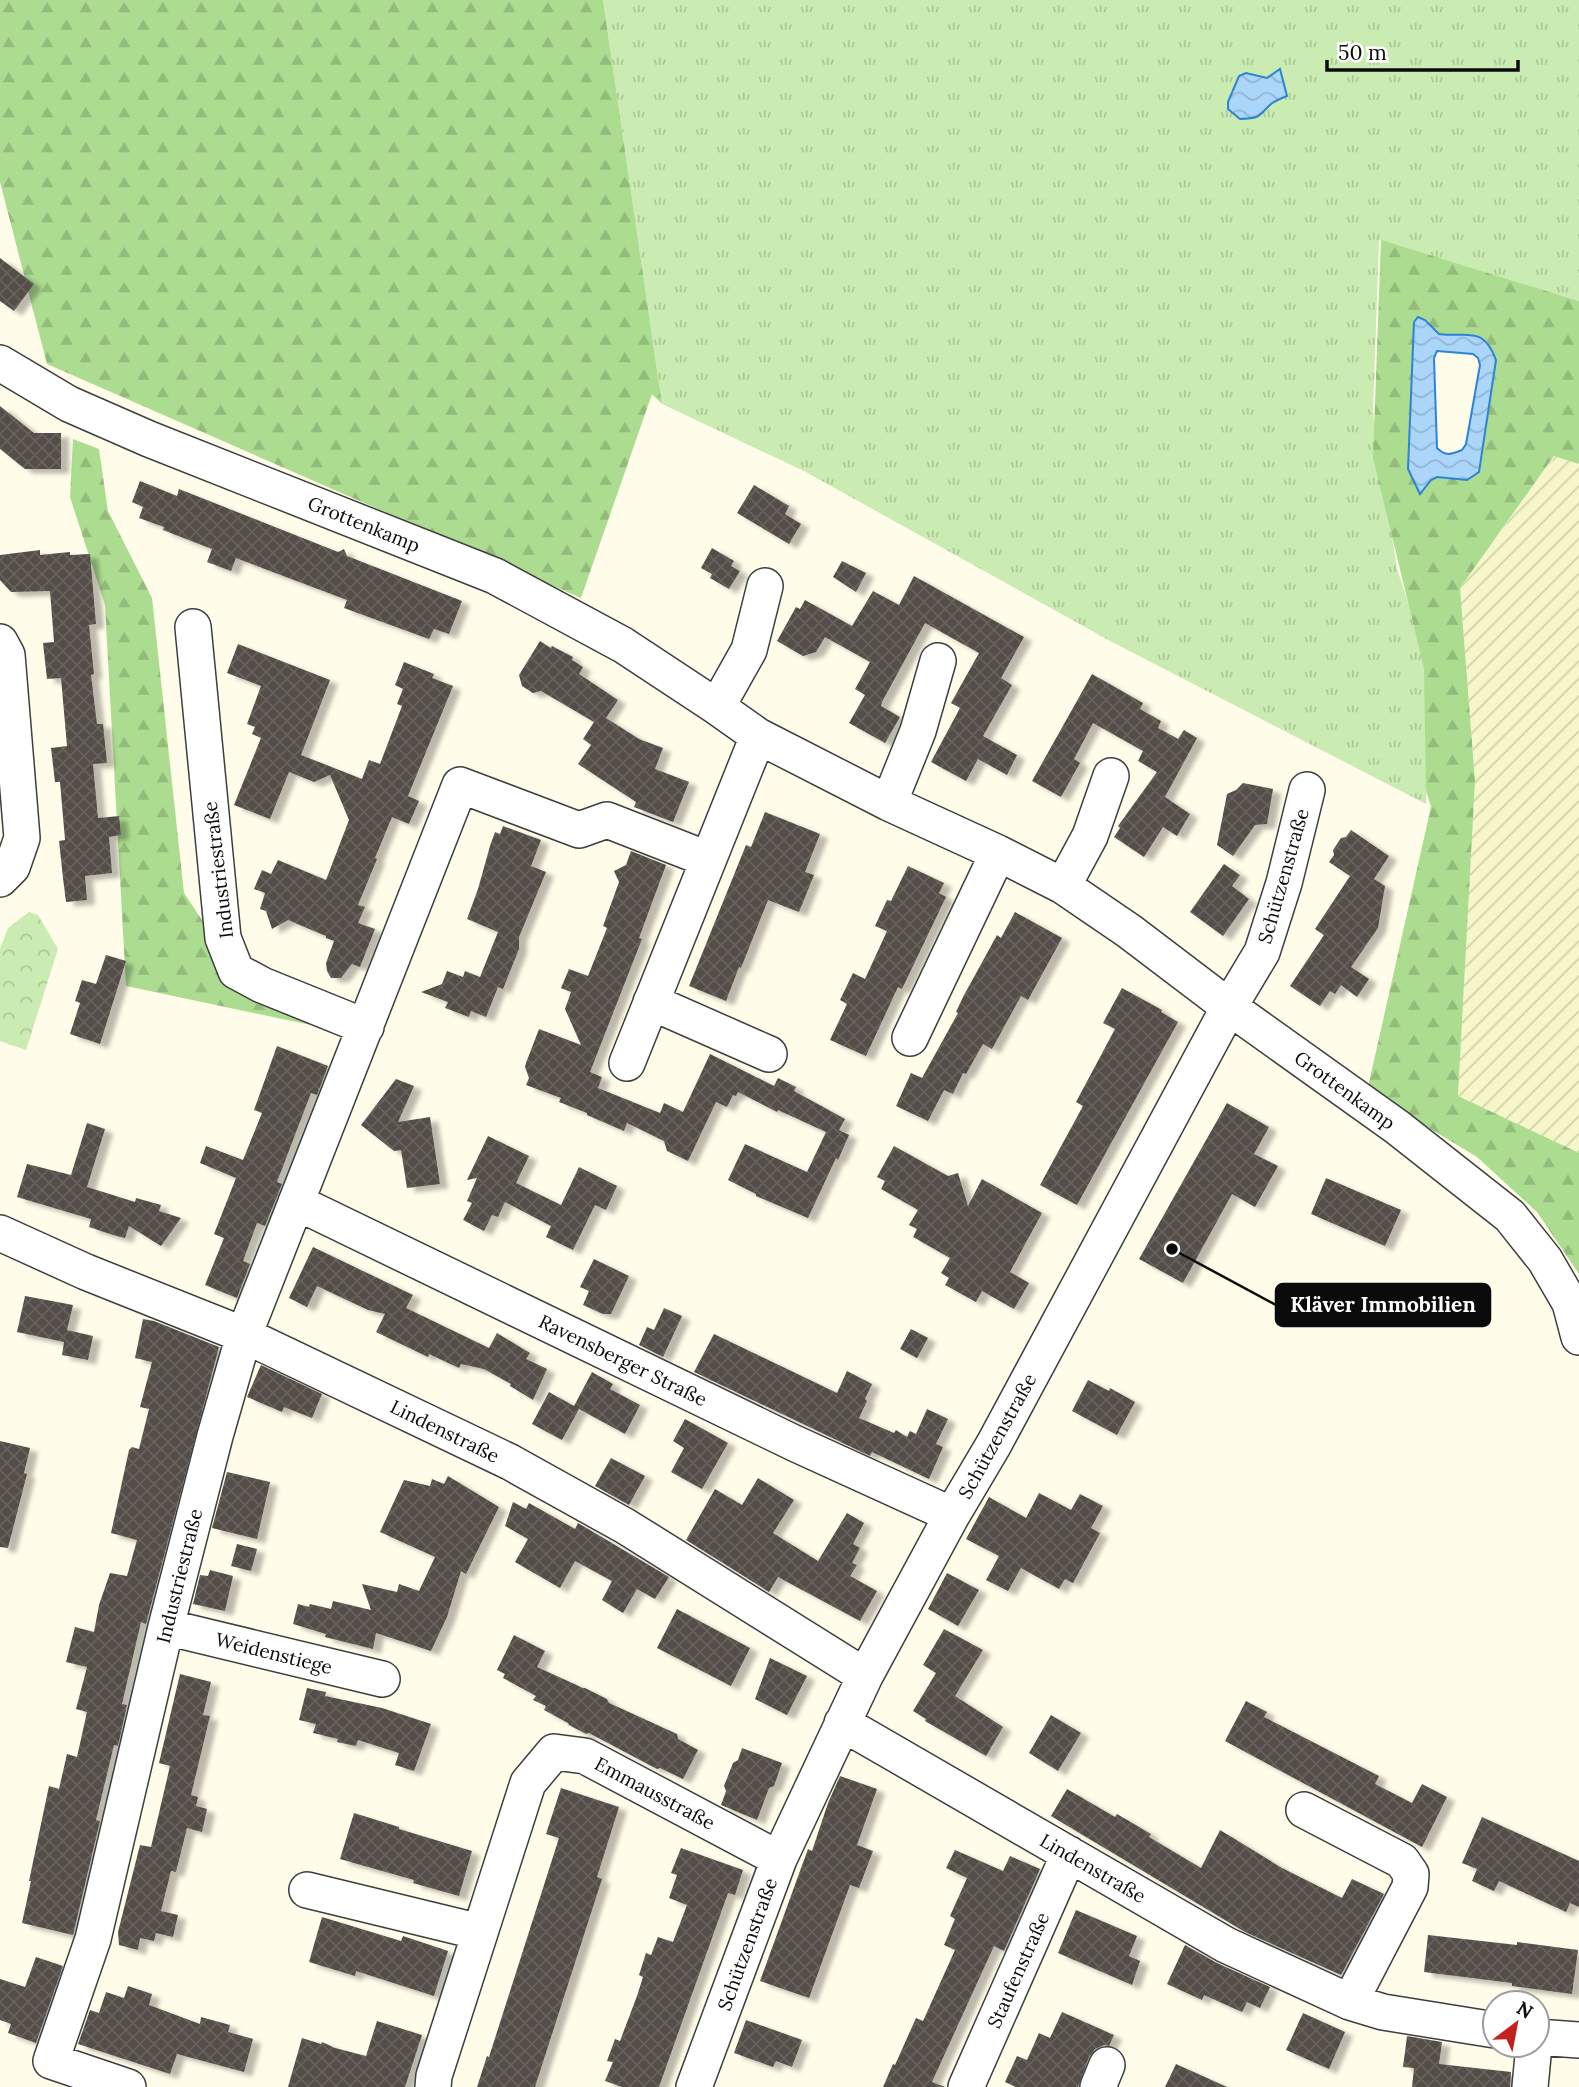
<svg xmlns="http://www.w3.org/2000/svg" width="1579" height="2087" viewBox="0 0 1579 2087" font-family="Lora,serif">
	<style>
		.farmland { fill: url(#farmland-furrows) }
		.grass { fill: url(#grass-tufts) }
		.forest { fill: url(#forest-firs); fill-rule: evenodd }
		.park { fill: url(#park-crowns) }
		.water { fill: url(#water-waves); stroke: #2e84d4; stroke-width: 2; fill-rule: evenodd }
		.building { fill: url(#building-cross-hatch); filter: url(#shadow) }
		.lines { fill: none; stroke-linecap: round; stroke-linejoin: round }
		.minor-casing { stroke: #3e3e3e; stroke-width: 38 }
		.minor { stroke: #fff; stroke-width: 35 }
		.labels { text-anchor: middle; stroke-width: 7; stroke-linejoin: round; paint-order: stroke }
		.street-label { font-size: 19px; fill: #0b0b0b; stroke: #fff }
		.leader { fill: none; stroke: #0b0b0b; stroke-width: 2.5 }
		.callout-dot { fill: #0b0b0b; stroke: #fff; stroke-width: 2.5 }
		.callout { fill: #0b0b0b; stroke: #0b0b0b; stroke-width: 2.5 }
		.callout-label { font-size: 21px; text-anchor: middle; font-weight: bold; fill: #fff }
	</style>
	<defs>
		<pattern id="farmland-furrows" width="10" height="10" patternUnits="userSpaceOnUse" patternTransform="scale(1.75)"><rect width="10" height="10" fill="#f6f6c8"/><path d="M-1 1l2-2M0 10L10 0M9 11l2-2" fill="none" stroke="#d2d2aa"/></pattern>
		<pattern id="grass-tufts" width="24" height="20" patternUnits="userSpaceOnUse" patternTransform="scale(1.75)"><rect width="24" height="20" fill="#caebb1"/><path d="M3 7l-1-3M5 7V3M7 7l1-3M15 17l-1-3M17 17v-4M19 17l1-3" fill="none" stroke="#acc897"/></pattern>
		<pattern id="forest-firs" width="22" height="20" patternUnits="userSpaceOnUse" patternTransform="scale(1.75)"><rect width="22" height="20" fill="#acdc90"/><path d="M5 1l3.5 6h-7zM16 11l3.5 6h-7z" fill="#93bb7b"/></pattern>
		<pattern id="park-crowns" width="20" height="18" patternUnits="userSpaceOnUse" patternTransform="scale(1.75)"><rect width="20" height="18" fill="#caebb1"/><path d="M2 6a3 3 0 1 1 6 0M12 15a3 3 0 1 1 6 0" fill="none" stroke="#acc897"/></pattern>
		<pattern id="water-waves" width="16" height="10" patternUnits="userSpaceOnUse" patternTransform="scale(1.75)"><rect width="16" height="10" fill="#abd5f9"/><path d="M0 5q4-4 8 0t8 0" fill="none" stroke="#92b6d4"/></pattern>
		<pattern id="building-cross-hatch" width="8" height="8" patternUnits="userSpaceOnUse" patternTransform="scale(1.75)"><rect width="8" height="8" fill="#544d47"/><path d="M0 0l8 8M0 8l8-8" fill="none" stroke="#68625d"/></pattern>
		<filter id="shadow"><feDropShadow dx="8" dy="4.5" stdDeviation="2" flood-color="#0004"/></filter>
	</defs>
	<rect width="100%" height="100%" fill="#fffce9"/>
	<!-- farmland -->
	<path class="farmland" d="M1555,456L1579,464V1153L1458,1096L1475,781L1460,588Z"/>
	<!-- grass -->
	<path class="grass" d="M603,0H1579V301L1379,240L1373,412L1397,569L1430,669L1426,804L1112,642L804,471L662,404Z"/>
	<!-- forest -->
	<path class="forest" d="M0,0H603L662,404L652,394L581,598L47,364L0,182Z
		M1381,240L1579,301V464L1554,456L1460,588L1475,781L1458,1096L1579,1153V1274L1537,1212L1477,1157L1406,1114L1368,1087L1431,807L1426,790L1424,668L1373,458ZM1437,351L1473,354L1478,358L1480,365L1466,444L1462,450C1452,454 1446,457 1437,448L1434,358Z
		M73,439L99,449L108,511L152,598L184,893L236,971L259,995L311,1025L126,986L105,605L70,497Z"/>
	<!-- park -->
	<path class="park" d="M29,912L38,915L58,949L26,1050L0,1041V949L8,928Z"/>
	<!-- water -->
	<path class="water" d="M1280,69L1287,96C1282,98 1275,101 1271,104C1257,117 1261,118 1240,119L1228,109V102L1239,76L1246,73L1267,78Z
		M1418,317L1425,320L1439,334C1468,338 1483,325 1496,360L1479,472L1467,480L1437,477L1431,480L1420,494L1408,469L1414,322ZM1437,351L1473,354L1478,358L1480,365L1466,444L1462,450C1452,454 1446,457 1437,448L1434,358Z"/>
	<!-- building -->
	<path class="building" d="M0,258L34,284L14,311L0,301Z
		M0,406L34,433H61V469H25L0,449Z
		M140,481L177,496L179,489L338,552L344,549L347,556L462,601L449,634L434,629L429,639L344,608L347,600L236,558L231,571L207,562L212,549L163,530L164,527L139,518L143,507L132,502Z
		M754,485L789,506L785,514L801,524L789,544L737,513Z
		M712,548L734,561L731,566L740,571L729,589L710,578L712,574L701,568Z
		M40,550V555L70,552V555L90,554L96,624L89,625L94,674L91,675L97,724H103L107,763L93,764L98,818L119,816L121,835L109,837L112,873L85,876L87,900L66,902L63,878L59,841L65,840L60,782H55L51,748L67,746L61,678L47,679L43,643L54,642L50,591L11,592L0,580V555Z
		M842,561L866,573L856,592L833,577Z
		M914,576L1024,637L1001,678L1012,685L983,736L1017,755L1007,775L978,759L966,781L931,762L960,708L951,703L979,653L925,623L882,702L881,706L900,717L885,743L849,723L865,695L855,689L870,662L825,637L816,652L803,656L777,641L796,607L800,609L805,600L852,626L873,591L899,605Z
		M540,641L551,648L552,646L573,657L572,660L583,667L579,674L618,700L606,718L639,739L663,748L655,769L689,782L673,822L634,807L636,802L578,764L591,745L583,739L594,722L541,691L533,693L522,686L519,675Z
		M238,644L330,680L301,755L362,779L369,760L380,764L402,706L397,704L403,689L395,685L404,662L434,674L432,678L453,686L408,796L419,801L409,824L392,817L375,858L377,859L358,905L365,907L358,923L375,929L360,967L352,964L341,978H331L327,971L326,963L334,941L326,938V936L288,920L272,929L266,911L260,909L265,893L254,889L262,870L271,874L278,860L326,880L349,820L330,775L314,782L289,772L270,819L234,805L261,738L252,734L255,727L247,724L261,686L227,673Z
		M1092,674L1143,703L1140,709L1161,721L1158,728L1178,739L1184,730L1197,738L1165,797L1190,814L1177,836L1163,827L1144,857L1114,837L1120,828L1118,826L1157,772L1138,761L1143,751L1093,723L1074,759L1080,763L1061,797L1032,781Z
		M1243,783L1273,789L1267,824L1255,825L1233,856L1217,845L1227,794L1236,790Z
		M765,812L820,834L805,872L814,875L799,912L768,900L741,968L739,967L726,1001L689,986L746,845L751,847Z
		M503,826L541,840L531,866L546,872L519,937V949L503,989L498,987L486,1017L471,1011L469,1017L445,1008L448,1002L421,992L442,984L447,971L463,977L465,971L480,977L498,932L467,919L478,889L490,846L495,832L500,834Z
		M1351,830L1389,856L1374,879L1385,886L1378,928L1351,967L1369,979L1357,997L1341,985L1335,994L1330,991L1320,1006L1290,986L1324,935L1315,929L1350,876L1329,862L1334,855L1333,850L1341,838L1346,837Z
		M631,851L666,865L639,938L642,939L590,1072L602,1077L598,1088L660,1113L664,1103L683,1112L710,1054L774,1086L778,1078L796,1087L794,1091L845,1119L839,1130L849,1135L838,1160L836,1158L808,1218L756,1196V1194L728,1180L745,1144L807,1172L826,1132L778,1110L777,1112L738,1092L736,1096L733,1095L727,1107L716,1102L688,1161L667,1151L664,1141L627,1123L624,1131L587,1115V1113L559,1102L561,1098L526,1085L529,1078L525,1067L526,1063L539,1029L581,1045L565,1009L571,992L561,988L569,969L588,976L607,928L603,926L619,882L614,871L626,865Z
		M1224,864L1240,875L1232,886L1249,899L1223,936L1190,912Z
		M908,866L944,883L939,893L946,897L902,989L898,987L866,1056L830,1040L847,1004L840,1000L853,973L865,979L887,931L875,926L887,900L891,901Z
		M1015,912L1062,938L1028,1000L1021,996L992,1049L983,1044L966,1074L963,1073L953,1094L944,1090L928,1121L896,1106L911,1073L922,1078L958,1013L956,1012L963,997L997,935L1001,938Z
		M106,955L126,961L100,1044L70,1034L80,1003L75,1001L82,980L96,984Z
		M1122,988L1162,1010L1161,1012L1178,1022L1077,1205L1040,1185L1083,1106L1076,1102L1115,1029L1103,1023Z
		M277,1046L328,1066L317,1095L311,1093L277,1182L282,1184L265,1226L257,1223L243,1261L250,1264L237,1298L205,1285L224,1238L214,1234L236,1178L200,1163L206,1146L243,1160L262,1113L254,1110Z
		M396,1079L414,1086L398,1122L430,1117L440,1184L407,1188L401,1150L394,1151L361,1125Z
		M1227,1103L1269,1127L1254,1154L1278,1166L1255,1207L1232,1194L1183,1283L1139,1259Z
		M87,1123L105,1129L87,1187L135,1202L136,1198L161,1205L159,1211L181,1218L161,1246L129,1226L125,1238L113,1235L89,1227L91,1219L17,1197L27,1164L71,1175Z
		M488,1136L529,1156L516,1183L561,1205L579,1167L617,1186L606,1210L595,1205L573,1250L546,1237L551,1226L505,1202L498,1217L492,1215L484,1231L463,1220L472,1203L467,1201L477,1178L467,1180Z
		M894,1146L948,1176L958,1173L968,1206L982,1179L1042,1213L1010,1272L1029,1283L1014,1309L982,1291L976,1302L945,1285L949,1278L941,1273L950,1258L913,1237L917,1229L909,1225L918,1210L881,1189L885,1181L877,1177Z
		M1326,1178L1401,1210L1385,1246L1311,1214Z
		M313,1247L413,1295L406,1308L489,1348L497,1333L530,1353L526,1359L547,1369L533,1400L510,1386L511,1384L484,1369L461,1364L459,1368L429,1354L428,1357L376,1332L385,1314L368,1310L317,1286L307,1307L289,1298Z
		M594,1259L629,1276L611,1314H603L583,1305L589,1291L580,1287Z
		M25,1296L73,1305L67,1330L93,1336L88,1360L62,1355L64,1342L17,1332Z
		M664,1308L682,1316L663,1357L639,1345L647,1327L654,1330Z
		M143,1319L154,1321L219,1347L146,1624L141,1622L122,1704L127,1705L118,1746L114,1745L96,1820L100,1821L73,1935L22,1923L31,1881H29L49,1786L59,1789L67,1754L77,1757L87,1712L76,1709L87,1667L66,1662L75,1627L94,1632L99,1605L110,1573L127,1576L137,1540L111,1533L129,1450L132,1447L139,1449L149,1409L140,1407L152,1362L135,1358Z
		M911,1329L928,1338L917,1358L900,1349Z
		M714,1334L837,1393L847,1371L872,1384L865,1399L867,1401L859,1418L894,1433L896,1430L907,1437L910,1431L916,1434L927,1409L948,1419L936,1444L943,1447L929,1479L872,1452L870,1456L694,1372Z
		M261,1365L322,1394L312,1418L284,1407L282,1412L247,1397Z
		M592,1372L613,1384L610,1389L640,1405L625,1434L579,1409L562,1440L532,1424L549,1392L574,1406Z
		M1088,1380L1109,1391L1110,1388L1135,1402L1117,1435L1072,1411Z
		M685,1419L728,1443L702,1489L671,1472L684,1448L673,1441Z
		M0,1441L30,1448L24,1473L27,1474L8,1548L0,1547Z
		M611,1458L645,1476L629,1505L595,1486Z
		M227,1472L270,1482L257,1539L212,1528Z
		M448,1476L499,1507L466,1574L461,1571L447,1617L431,1651L376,1633L373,1649L325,1637L326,1634L293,1624L298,1604L309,1607L310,1604L331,1609L333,1601L371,1610L362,1584L397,1592L399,1584L419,1591L435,1557L380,1532L404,1480L430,1486L432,1479L444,1484Z
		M758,1478L794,1500L773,1533L818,1561L847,1513L864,1523L853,1544L860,1548L852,1563L857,1565L850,1576L877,1591L860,1621L778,1577L769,1592L686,1540L715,1489L742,1505Z
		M1039,1493L1071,1510L1080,1494L1103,1506L1091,1528L1100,1533L1073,1583L1065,1579L1059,1589L1021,1568L1008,1591L986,1580L999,1556L966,1539L989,1497L1026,1518Z
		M513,1502L526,1509L529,1503L575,1529L578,1523L669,1577L655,1599L637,1589L623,1613L602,1600L612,1581L575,1561L560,1588L515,1562L528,1539L505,1526Z
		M237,1544L257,1549L251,1571L231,1566Z
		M210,1570L233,1576L225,1611L193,1604L200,1575L208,1576Z
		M947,1573L979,1590L958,1626L928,1609Z
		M677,1609L750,1648L731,1686L657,1648Z
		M944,1629L983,1650L955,1696L1003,1727L986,1756L925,1721L926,1719L913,1711L936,1673L923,1665Z
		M514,1635L545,1651L537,1667L583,1688H585L607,1699L609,1703L677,1734L678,1739L698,1750L683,1779L660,1768L657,1769L589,1733L586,1734L569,1725L568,1723L544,1710L546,1706L533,1700L536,1696L503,1678L505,1674L497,1670Z
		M770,1658L807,1676L787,1715L755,1699Z
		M180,1674L211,1682L203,1715L210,1716L191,1795L198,1797L196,1806L207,1809L202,1832L187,1828L176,1872L171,1871L161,1911L178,1915L173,1937L156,1933L154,1941L140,1938L138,1950L119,1945L118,1932L140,1845L151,1847L170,1766L159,1763Z
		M307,1688L326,1692L325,1696L382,1708L431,1724L414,1771L395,1765L399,1753L358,1740L356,1746L337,1742L338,1739L313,1733L316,1724L299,1720Z
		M1246,1701L1267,1712L1264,1717L1379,1776L1375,1784L1412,1803L1422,1784L1447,1797L1422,1847L1225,1741Z
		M1051,1715L1081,1733L1058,1771L1029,1753Z
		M742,1748L782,1763L774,1786L769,1788L757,1820L721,1805L726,1791L724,1786L733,1763L738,1760Z
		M840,1776L877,1789L857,1845L873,1851L859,1888L850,1885L809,1998L760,1981L808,1849L812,1851L828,1803Z
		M561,1788L619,1807L597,1877L602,1879L535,2087H477L487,2056L489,2057L559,1838L546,1834Z
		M1067,1789L1115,1817L1117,1814L1151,1834L1149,1837L1201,1868L1220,1830L1282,1868L1342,1898L1352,1879L1384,1894L1341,1975L1245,1932L1051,1816Z
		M354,1813L399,1827V1829L472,1851L459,1896L413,1883L414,1880L340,1859Z
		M1482,1817L1579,1861V1907L1570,1903L1566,1912L1499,1881L1494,1891L1472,1881L1477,1869L1462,1863Z
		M681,1848L743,1870L735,1895L728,1893L659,2087H622L605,2081L613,2062L607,2061L615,2039L620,2041L637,1996L643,1977L639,1975L646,1953L651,1955L658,1937L673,1942L687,1905L669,1898L677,1875L671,1873Z
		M955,1850L1003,1871L1010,1856L1040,1869L1004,1951L994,1946L932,2082L945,2087H883L893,2064L895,2065L916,2018L923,2021L955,1950L944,1945L955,1919L950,1916L967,1878L946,1868Z
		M1076,1910L1137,1936L1129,1956L1140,1961L1132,1985L1058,1953Z
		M322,1917L401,1941L403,1936L448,1951L434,1996L356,1971L355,1976L309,1962Z
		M1428,1935L1517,1945V1942L1578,1950L1572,1994L1512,1986V1983L1424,1972Z
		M1185,1945L1217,1963L1270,1987L1260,2008L1247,2002L1242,2012L1204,1995L1202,2000L1167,1984Z
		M36,1957L63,1966L36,2043L8,2033L11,2024L0,2020V1979L25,1987Z
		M128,1986L152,1994L149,2005L200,2024L201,2017L230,2025L228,2032L253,2039L244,2072L177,2054L170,2074L78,2044L90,2010L99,2013L106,1992L124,1998Z
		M1062,2012L1114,2035L1109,2046L1104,2045L1095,2049L1089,2057L1078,2087H1016L1005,2082L1017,2056L1027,2060L1039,2033L1050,2038Z
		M1303,2013L1345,2032L1329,2069L1286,2050Z
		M746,2020L802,2040L792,2067L776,2061L773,2067L734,2053Z
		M377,2021L422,2035L405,2087H288L302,2038L321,2044L322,2042L335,2048L366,2056Z
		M1407,2036L1442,2042L1439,2064L1511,2072L1510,2087H1412L1414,2068L1403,2067Z
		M1176,2064L1227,2087H1165Z"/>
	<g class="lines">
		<!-- minor casing -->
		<g class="minor-casing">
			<path id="minor" d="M0,363L69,404L149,439L495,576L623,645L717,707L758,736L889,803L998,853L1063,886L1129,931L1229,1007L1397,1127L1510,1216L1545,1260L1570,1303L1579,1337
				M193,627L223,938L236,971L262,985L366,1027
				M0,642L7,655L22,838L12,867L0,879
				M717,707L749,650L765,586
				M889,803L918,731L938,661
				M1063,886L1090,836L1111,776
				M651,1002L769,1054
				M910,1038L998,853
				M627,1063L758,736
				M296,1202L794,1443L952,1515
				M0,1233L86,1272L244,1335L510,1462L625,1526L865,1676
				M166,1627L382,1679
				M842,1723L1226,1945L1350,2002L1383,2012L1495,2030
				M1304,1810L1402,1861L1411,1874L1410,1887L1350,2002
				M307,1890L480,1932
				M1537,2037L1579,2040
				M128,2087L51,2061L93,1939L166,1627L215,1436L244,1335L460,785L579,830L607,820L707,859
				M433,2087L434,2076L528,1783L554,1752L585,1756L779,1859
				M694,2087L779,1859L865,1676L952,1515L994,1444L1229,1007L1262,952L1284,883L1307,790
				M966,2087L1069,1854
				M1098,2087L1107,2065
				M1530,2087L1534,2045"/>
		</g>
		<!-- minor -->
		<use href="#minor" class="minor"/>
	</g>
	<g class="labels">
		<!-- street labels -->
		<g class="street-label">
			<text transform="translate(364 524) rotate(22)" y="7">Grottenkamp</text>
			<text transform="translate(218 870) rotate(-97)" y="7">Industriestraße</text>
			<text transform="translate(1283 876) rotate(-74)" y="7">Schützenstraße</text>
			<text transform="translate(1345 1090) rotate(36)" y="7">Grottenkamp</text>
			<text transform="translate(623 1360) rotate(26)" y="7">Ravensberger Straße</text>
			<text transform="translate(445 1431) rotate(26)" y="7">Lindenstraße</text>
			<text transform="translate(997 1436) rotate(-61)" y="7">Schützenstraße</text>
			<text transform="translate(179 1576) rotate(-76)" y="7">Industriestraße</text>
			<text transform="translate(274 1653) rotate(14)" y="7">Weidenstiege</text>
			<text transform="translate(655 1793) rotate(28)" y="7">Emmausstraße</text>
			<text transform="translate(1093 1868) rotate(30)" y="7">Lindenstraße</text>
			<text transform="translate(747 1944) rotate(-70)" y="7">Schützenstraße</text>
			<text transform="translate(1018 1970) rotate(-66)" y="7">Staufenstraße</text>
		</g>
	</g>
	<!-- callouts -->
	<path class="leader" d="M1172 1249L1276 1305"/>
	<circle class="callout-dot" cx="1172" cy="1249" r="7"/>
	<rect class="callout" x="1276" y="1284" width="214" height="42" rx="7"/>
	<g class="callout-label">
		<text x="1383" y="1312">Kläver Immobilien</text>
	</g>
	<!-- north arrow -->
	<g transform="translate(1516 2024) rotate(32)"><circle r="33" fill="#ffffff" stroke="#9d9d9d" stroke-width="2"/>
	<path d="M0-5L12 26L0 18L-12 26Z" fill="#c1221d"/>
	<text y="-10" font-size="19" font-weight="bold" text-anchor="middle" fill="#0b0b0b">N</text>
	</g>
	<!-- scale -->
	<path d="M1327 60v10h191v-10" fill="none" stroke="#0b0b0b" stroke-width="3.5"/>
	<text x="1338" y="60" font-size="21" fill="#0b0b0b" stroke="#ffffff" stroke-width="5" paint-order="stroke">50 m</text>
</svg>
